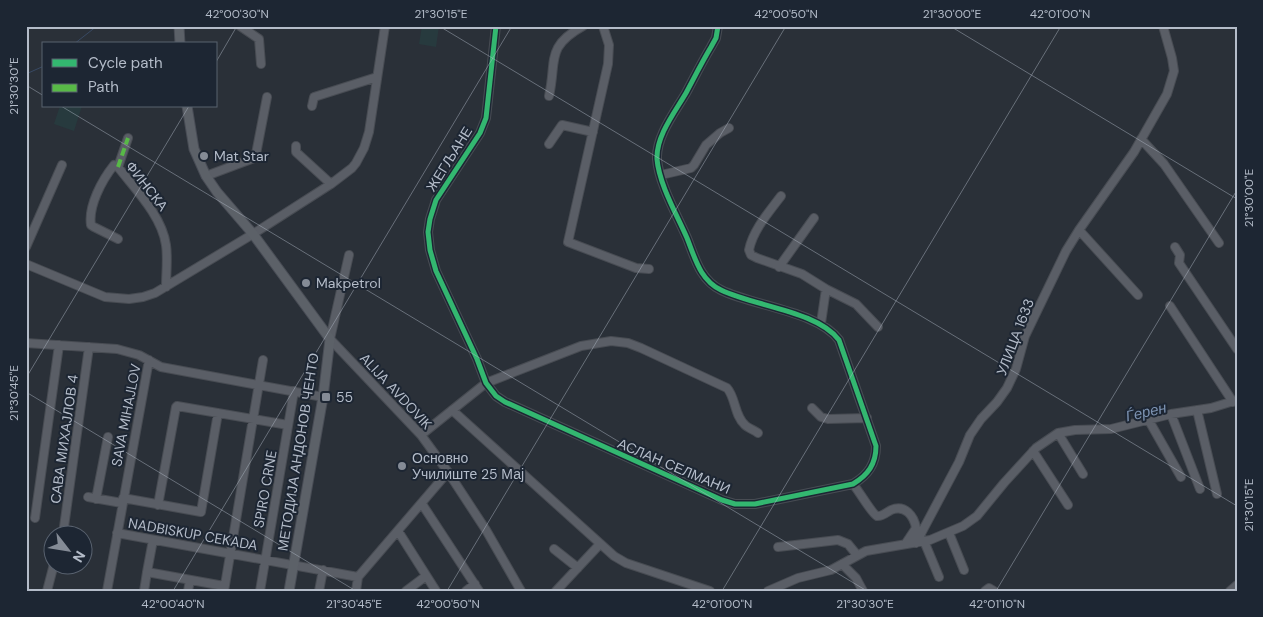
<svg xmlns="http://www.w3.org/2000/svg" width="1263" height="617" viewBox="0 0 1263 617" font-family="'DM Sans',sans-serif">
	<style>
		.garden { fill: #273a3e }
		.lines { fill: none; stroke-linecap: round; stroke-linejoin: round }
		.stream { stroke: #384963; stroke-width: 1 }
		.minor-casing { stroke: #484c53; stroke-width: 10 }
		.major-casing { stroke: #484c55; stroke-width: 11 }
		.minor { stroke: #5a5e66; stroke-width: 8 }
		.major { stroke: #5c6168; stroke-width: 9 }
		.quiet { stroke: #58b947; stroke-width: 4; stroke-dasharray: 8 4; stroke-linecap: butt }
		.cycleway-casing { stroke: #1d2633; stroke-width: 8 }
		.cycleway { stroke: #33b770; stroke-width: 5 }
		.ticks { fill: none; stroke: #b4bcc9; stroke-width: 1; stroke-opacity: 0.45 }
		.poi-dot { fill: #848b96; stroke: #1d2633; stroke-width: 2 }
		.labels { text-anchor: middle; stroke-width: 4; stroke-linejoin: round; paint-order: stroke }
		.poi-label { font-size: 14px; fill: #b4bcc9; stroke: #1d2633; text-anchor: start }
		.street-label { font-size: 14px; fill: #b4bcc9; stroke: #1d2633 }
		.water-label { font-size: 15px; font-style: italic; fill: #7c92b1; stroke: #1d2633 }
		.neatline { fill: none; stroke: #b4bcc9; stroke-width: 2 }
		.ticks-label { font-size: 12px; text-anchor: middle; fill: #b4bcc9 }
	</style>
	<rect width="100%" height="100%" fill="#2a3038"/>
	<!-- garden -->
	<path class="garden" d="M422,26H439L436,47L419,44Z
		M60,106H82L74,131L54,124Z"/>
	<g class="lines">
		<!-- stream -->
		<path class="stream" d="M74,44L97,26
			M26,74L44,66"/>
		<!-- minor casing -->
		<g class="minor-casing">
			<path id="minor" d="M240,26L259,39L261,64
				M496,26L486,118L480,133L436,200L430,219L428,232L430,250L436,271L477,359L486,383L496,396L505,402L722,500L735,504H755L853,484C868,475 876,464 876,446L839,340C818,311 753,306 721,290C700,280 695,258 687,238C677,215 659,184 657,159C656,136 675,112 686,93C694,78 702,62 711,47L716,38L718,26
				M603,26L609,45L608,64L568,242L636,268L649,269
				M549,96C557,61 545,47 583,26
				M312,106L314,97L377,77
				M1141,139L1164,164L1219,243
				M549,144L562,125L593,132
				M296,146V152L331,184
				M118,167L128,138
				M661,175L691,168L694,165L706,145L720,133L729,128
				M206,176L254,158L256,154L267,97
				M781,196C769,212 753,230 749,250L751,255L757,258L802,274L826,289L856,304L878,327
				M1079,230L1138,295
				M118,239L94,227L91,225C88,206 102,180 114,165L118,167C135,189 162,216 166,245C168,258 166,273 166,287
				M26,247L62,165
				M1175,247L1180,255L1179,263L1237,349
				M349,255L330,339L421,435L448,472L486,530L521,591
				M26,264L105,297L129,299L143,297L155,293L253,234L331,184L352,168L356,163L364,148L369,132L385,26
				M779,267L814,218
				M1170,306L1233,402
				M821,323L826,289
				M26,343L117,349L139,355L161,367L323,397
				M812,408L821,417L828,419L867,418
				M452,410L614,556L626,563L710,591
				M1197,410L1217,494
				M1171,414L1200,489
				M1148,419L1181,477
				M1058,433L1083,474
				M421,435L486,383L581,346L611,341L628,343L641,348L727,388C736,398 734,415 745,425C748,428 754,430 758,433
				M1033,451L1068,505
				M853,484C859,491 872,514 877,516C882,517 887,512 891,510C905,504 914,516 916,528L906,543
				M88,497L122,503
				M123,498L201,512L218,413
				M96,499L108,437
				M422,504L479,591
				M158,505L176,407L177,406L288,425
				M35,518L59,345
				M398,531L436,591
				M117,533L358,577
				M949,533L964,570
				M63,534L89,347
				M924,541L939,577
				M916,543L959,462L970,435L981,419L997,402L1007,388L1016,369L1025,336L1066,251L1079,230L1134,152L1167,94L1174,71L1172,58L1163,26
				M778,547L838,540L848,544L857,555
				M554,549L578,568
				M842,564L856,578L863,591
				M147,572L153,540
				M358,577L448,472
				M47,591L54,564
				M107,591L149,360
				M144,591L147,572L224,586
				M188,591L190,580
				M224,591L263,360
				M260,591L294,391
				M319,591L323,570
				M356,591L358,577
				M406,591L426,576
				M466,591L475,584
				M556,591L600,544
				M768,591L798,578L831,570L866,551L930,540L963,526L977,516L1004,483L1036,448L1058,433L1075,430L1111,429L1171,414L1211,408L1237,400
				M985,591L989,588L994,591
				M1230,591L1237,585"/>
		</g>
		<!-- major casing -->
		<g class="major-casing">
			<path id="major" d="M179,26L180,44
				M187,106L194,149L206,176L217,192L253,234L330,339L323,397L289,591"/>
		</g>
		<!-- minor -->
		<use href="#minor" class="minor"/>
		<!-- major -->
		<use href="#major" class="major"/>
		<!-- quiet -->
		<path class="quiet" d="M118,167L128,138"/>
		<!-- cycleway casing -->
		<g class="cycleway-casing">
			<path id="cycleway" d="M496,26L486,118L480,133L436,200L430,219L428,232L430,250L436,271L477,359L486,383L496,396L505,402L722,500L735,504H755L853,484C868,475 876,464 876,446L839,340C818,311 753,306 721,290C700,280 695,258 687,238C677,215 659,184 657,159C656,136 675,112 686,93C694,78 702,62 711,47L716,38L718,26"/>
		</g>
		<!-- cycleway -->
		<use href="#cycleway" class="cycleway"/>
	</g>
	<!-- ticks -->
	<path class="ticks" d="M439,26L1237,506M950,26L1237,199M216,62L237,26M26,85L44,96M61,106L867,591M26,378L189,106M26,392L356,591M173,591L512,26M447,591L786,26M722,591L1061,26M996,591L1237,190"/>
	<!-- markers -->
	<g class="poi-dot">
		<circle cx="204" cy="156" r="5"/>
		<circle cx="306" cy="283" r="5"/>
		<rect x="321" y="392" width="10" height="10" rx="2.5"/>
		<circle cx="402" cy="466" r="5"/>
	</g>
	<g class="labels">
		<!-- poi labels -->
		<g class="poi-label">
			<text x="214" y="161">Mat Star</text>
			<text x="316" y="288">Makpetrol</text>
			<text x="336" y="402">55</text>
			<text x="412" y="463">Основно<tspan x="412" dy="16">Училиште 25 Мај</tspan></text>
		</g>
		<!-- street labels -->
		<g class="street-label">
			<text transform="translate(449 159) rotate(-58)" y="5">ЖЕГЉАНЕ</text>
			<text transform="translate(147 186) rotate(52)" y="5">ФИНСКА</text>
			<text transform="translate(1015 337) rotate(-69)" y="5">УЛИЦА 1633</text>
			<text transform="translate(396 391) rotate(47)" y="5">ALIJA AVDOVIK</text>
			<text transform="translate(126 415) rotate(-79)" y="5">SAVA MIHAJLOV</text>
			<text transform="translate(64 439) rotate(-82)" y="5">САВА МИХАЈЛОВ 4</text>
			<text transform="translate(298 452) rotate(-81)" y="5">МЕТОДИЈА АНДОНОВ ЧЕНТО</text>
			<text transform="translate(674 466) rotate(23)" y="5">АСЛАН СЕЛМАНИ</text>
			<text transform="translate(265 489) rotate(-80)" y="5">SPIRO CRNE</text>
			<text transform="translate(193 534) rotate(10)" y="5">NADBISKUP CEKADA</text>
		</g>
		<!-- water labels -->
		<g class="water-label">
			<text transform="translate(1146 412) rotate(-13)" y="5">Ѓерен</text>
		</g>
	</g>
	<!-- border -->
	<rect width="1263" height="617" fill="none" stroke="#1d2633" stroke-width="55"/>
	<!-- legend -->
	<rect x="42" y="42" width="175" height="65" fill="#1d2633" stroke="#59626f"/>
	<rect x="52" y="59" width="25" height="8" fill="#33b770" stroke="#59626f"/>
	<text x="88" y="68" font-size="15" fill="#b4bcc9">Cycle path</text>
	<rect x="52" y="84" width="25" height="8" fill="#58b947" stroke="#59626f"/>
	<text x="88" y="92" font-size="15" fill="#b4bcc9">Path</text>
	<!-- north arrow -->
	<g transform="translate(68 550) rotate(121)"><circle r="24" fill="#1d2633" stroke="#59626f"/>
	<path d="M0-4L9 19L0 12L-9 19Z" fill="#848b96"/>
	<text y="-8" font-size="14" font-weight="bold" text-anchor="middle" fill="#b4bcc9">N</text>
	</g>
	<rect x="28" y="28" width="1208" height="562" class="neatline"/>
	<g class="ticks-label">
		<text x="237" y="18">42°00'30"N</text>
		<text x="441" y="18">21°30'15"E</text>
		<text x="786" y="18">42°00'50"N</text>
		<text x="952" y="18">21°30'00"E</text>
		<text x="1060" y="18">42°01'00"N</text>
		<text transform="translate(14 86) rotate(-90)" y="4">21°30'30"E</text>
		<text transform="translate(1249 198) rotate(-90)" y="4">21°30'00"E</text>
		<text transform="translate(14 393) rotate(-90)" y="4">21°30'45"E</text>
		<text transform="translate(1249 505) rotate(-90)" y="4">21°30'15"E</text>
		<text x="173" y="608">42°00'40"N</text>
		<text x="354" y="608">21°30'45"E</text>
		<text x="448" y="608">42°00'50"N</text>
		<text x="722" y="608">42°01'00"N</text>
		<text x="865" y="608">21°30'30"E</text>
		<text x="997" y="608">42°01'10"N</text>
	</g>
</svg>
